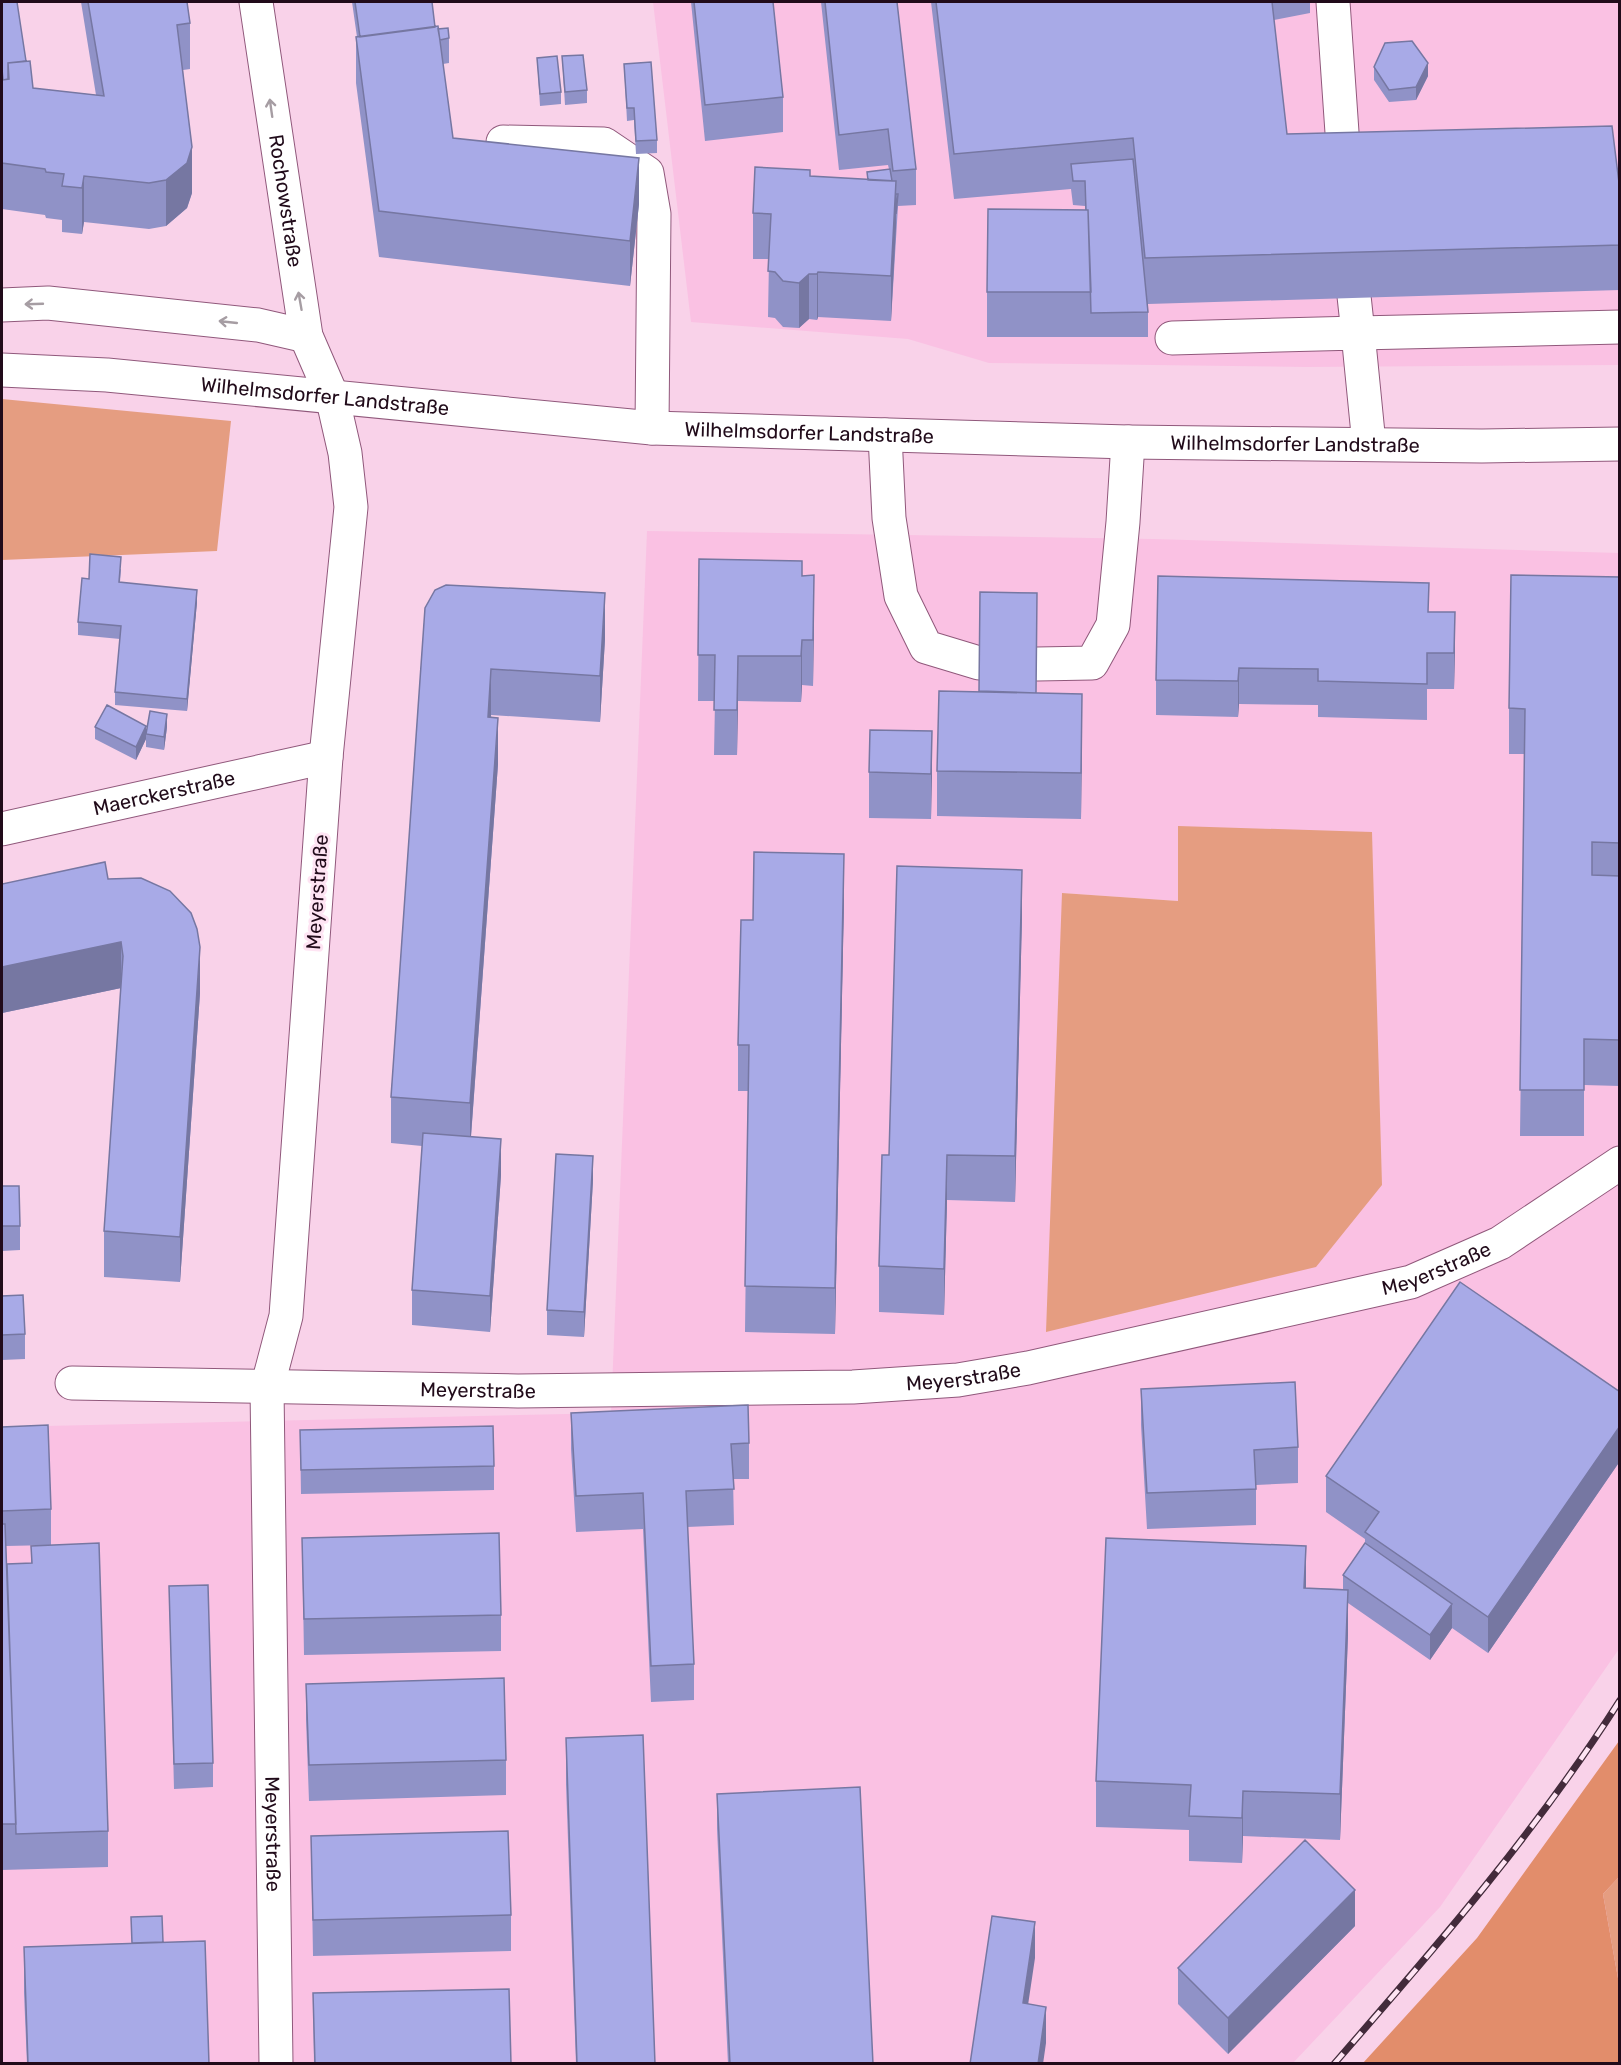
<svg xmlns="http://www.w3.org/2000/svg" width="1621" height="2065" viewBox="0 0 1621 2065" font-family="Rubik,sans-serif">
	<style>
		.built { fill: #fac1e3; fill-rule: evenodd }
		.green { fill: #e59d81 }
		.forest { fill: #e28d6b }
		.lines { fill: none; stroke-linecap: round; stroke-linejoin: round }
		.minor-casing { stroke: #90587b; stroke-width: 35 }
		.major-casing { stroke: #90587b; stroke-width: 35 }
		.minor { stroke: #fff; stroke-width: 33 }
		.major { stroke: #fff; stroke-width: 33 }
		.rail-casing { stroke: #432b3b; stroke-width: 7 }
		.rail { stroke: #fee4f3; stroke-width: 4.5; stroke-dasharray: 14; stroke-linecap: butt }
		.wall { fill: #9092c7 }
		.shaded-wall { fill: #7677a2 }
		.building { fill: #a8aae7; stroke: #7677a2; stroke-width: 1.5 }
		.oneway { stroke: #a69da3 }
		.labels { text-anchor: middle; stroke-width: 6; stroke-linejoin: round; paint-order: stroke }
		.street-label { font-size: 20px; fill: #210b1a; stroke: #fee4f3 }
	</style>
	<rect width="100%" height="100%" fill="#f9d2e9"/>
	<!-- built -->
	<path class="built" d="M653,2H1619V365L1306,367L989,363L908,339L691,322Z
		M647,531L1153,539L1619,553V1649L1440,1907L1293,2063H2V1427L611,1413ZM1178,826L1316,1267L1062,893L1178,901Z"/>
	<!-- green -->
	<path class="green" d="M2,399L231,421L217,551L2,560Z
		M1178,826L1372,832L1382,1185L1316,1267L1046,1332L1062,893L1178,901Z
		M1619,1877V1984L1603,1894Z"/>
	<!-- forest -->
	<path class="forest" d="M1619,1741V1877L1603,1894L1619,1984V2063H1363L1477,1938Z"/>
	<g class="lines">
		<!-- minor casing -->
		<g class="minor-casing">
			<g id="minor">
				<path id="s1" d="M256,2L306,336L332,396L345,453L351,507L326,757L286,1316L267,1388L276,2064"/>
				<path d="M1333,2L1345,176"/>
				<path d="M503,142L604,144L647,173L654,214L652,428"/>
				<path d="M1354,296L1358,333L1620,327"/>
				<path d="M2,305L48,303L258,325L306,336"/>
				<path d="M1172,338L1358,333L1369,444"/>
				<path d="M885,435L889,518L901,596L926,647L979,663"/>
				<path d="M1037,664L1092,663L1113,625L1123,522L1128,442"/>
				<path id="s2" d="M2,829L326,757"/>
				<path id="s3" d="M72,1383L518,1391L853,1387L958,1380L1028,1368L1411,1282L1500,1243L1620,1163"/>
			</g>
		</g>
		<!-- major casing -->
		<g class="major-casing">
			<g id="major">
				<path id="s4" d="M2,370L107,375L652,428L1128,442L1482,446L1620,444"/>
			</g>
		</g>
		<!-- minor -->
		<use href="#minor" class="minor"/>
		<!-- major -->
		<use href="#major" class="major"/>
		<!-- rail casing -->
		<g class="rail-casing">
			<path id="rail" d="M1334,2064C1436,1947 1537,1831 1620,1700"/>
		</g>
		<!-- rail -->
		<use href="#rail" class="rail"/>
	</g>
	<!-- wall -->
	<path class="wall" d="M2,2L26,61L33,88L96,95L81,2H187L190,23V69L183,70L192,193L187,208L166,226L149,229L84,222L82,234L62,232V220L46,218L45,215L2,209Z
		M352,2H432L435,27L449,38V63L443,64L453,138L639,204L630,286L379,257L356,83V37H357Z
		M691,2H773L783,97V132L705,141Z
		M821,2H897L916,169V205L898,206L891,321L818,317L817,320L809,319L799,328L783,327L775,318L768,317L769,259H753V213L810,176L867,180V172L889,169L888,165L839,170Z
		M931,2H1310V13L1274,20L1287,134L1620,191V290L1148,304V337H987V292L1085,210V206L1073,205L1071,189L954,199Z
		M562,56L587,90V103L565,105Z
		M537,58L561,92V104L540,106Z
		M624,64L657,140V153L636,154L634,120L627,121Z
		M1374,67L1428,76L1416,100L1389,102L1374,80Z
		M699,559L802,576L814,621L813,686L802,685L801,702L738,701L737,755H714L715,701H698Z
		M121,569L120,582L197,602L187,711L115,705V692L120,639L78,635V622L89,579Z
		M1620,577V1086L1584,1085V1136H1520L1525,754H1509V708Z
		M425,608L605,639L600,722L491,715L498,764L471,1137L501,1175L490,1332L412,1325V1290L422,1146L391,1143V1097Z
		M1429,612L1455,648L1454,689H1427V720L1318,717V705L1239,704L1238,717L1156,715V680Z
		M1036,693L1082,739L1081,819L937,816V771Z
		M95,727L146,732L167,727L164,750L146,747V739L136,760L95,739Z
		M932,731L931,819L869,818V772Z
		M108,879L200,993L180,1282L104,1277V1231L121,988L2,1013V884Z
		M844,900L835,1334L745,1332L748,1091H738V1045L753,920Z
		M1022,916L1015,1202L947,1200L944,1315L879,1312V1266Z
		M593,1180L584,1337L547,1335V1310Z
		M2,1186L20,1226V1250L2,1251Z
		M2,1296L25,1334V1359L2,1360Z
		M1141,1389L1298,1447V1483L1256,1485V1525L1147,1529L1141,1425Z
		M1620,1392V1461L1488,1653L1452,1628L1430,1660L1348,1603V1635L1340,1840L1243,1836L1242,1863L1189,1861V1830L1096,1827V1781L1306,1588L1343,1589V1575L1365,1543V1539L1326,1512V1476Z
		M571,1413L749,1443V1479H733L734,1525L687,1527L694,1664V1700L651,1702L643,1529L576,1532L571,1449Z
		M2,1427L51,1509V1545L6,1546L7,1564L31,1563V1546L108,1831V1867L2,1870Z
		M300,1430L494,1466V1490L301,1494Z
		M302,1538L501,1615V1651L304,1655Z
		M169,1586L213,1763V1787L174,1789Z
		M306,1684L506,1760V1795L309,1801L306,1719Z
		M566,1738L655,2064H576L566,1784Z
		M717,1794L873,2064H728L717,1829Z
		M311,1836L511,1915V1951L313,1956Z
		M131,1917L163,1942L209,2064H27L24,1993V1947L132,1943Z
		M1355,1926L1228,2054L1178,2004V1968Z
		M313,1993L511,2064H314Z"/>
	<!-- shaded-wall -->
	<path class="shaded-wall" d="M1428,63V76L1416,100V87Z
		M192,147V193L187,208L166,226V180Z
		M639,158V204L630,286V241Z
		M84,176V222L82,234V188Z
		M896,181V227L891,321V276Z
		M818,272V317L817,320V274Z
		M809,274V319L799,328V283Z
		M814,575V621L813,686V640Z
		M197,590V602L187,711V699Z
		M605,593V639L600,722V676Z
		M1455,612V648L1454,689V653Z
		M802,640V685L801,702V656Z
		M738,656V701L737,755V710Z
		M1239,668V704L1238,717V681Z
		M491,669V715L488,762V717Z
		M1082,694V739L1081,819V773Z
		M167,714V727L164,750V737Z
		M498,718V764L470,1149V1103Z
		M146,726V739L136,760V747Z
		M932,731V777L931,819V774Z
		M844,854V900L835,1334V1288Z
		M1022,870V916L1015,1202V1156Z
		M121,942V988L2,1013V967Z
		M200,947V993L180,1282V1237Z
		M501,1139V1175L490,1332V1296Z
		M947,1155V1200L944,1315V1269Z
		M593,1156V1180L584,1337V1312Z
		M1620,1426V1461L1488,1653V1617Z
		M1306,1546V1592L1304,1588Z
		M1348,1590V1635L1340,1840V1794Z
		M1452,1604V1628L1430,1660V1635Z
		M1243,1791V1836L1242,1863V1818Z
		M1355,1890V1926L1228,2054V2018Z
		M1035,1922V1958L1023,2039V2003Z
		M1046,2007V2043L1043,2064H1038Z"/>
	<!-- building -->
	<path class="building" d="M2,2H17L26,61L8,63V79L3,80L2,69Z
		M88,2H187L190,23L177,25L192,147L187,163L166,180L149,183L84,176L82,188L62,186L64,174L46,172L45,169L2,163V80L9,79L8,63L30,61L33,88L104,96Z
		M355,2H432L435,27L360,37Z
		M694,2H773L783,97L705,105Z
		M825,2H897L916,169L893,171L888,129L839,135Z
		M936,2H1272L1287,134L1612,126L1620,191V245L1145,258L1133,138L954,154Z
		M438,26L453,138L639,158L630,241L379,211L356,37Z
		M448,28L449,38L440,40L438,29Z
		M1412,41L1428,63L1416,87L1389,90L1374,67L1385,43Z
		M583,55L587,90L565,92L562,56Z
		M557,56L561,92L540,94L537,58Z
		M651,62L657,140L636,141L634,108H627L624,64Z
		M1133,159L1148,312L1091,313L1088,210H1086L1085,181H1073L1071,164Z
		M755,167L810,170V176L896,181L891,276L818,272L817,274H809L799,283L783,281L775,272L768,271L771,214L753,213Z
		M890,169L892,181L868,180L867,172Z
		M896,194H898L896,214Z
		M988,209L1088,210L1091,292H987Z
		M90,554L121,557L119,582L197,590L187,699L115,692L121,626L78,622L82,578L89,579Z
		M699,559L802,561V576L814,575L813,640H802L801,656H738L737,710H714L715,655H698Z
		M1511,575L1620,577V843L1592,842V875L1620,876V1040L1584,1039V1090H1520L1525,709L1509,708Z
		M1158,576L1429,583L1428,612H1455L1454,653H1427V684L1318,681V669L1239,668L1238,681L1156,680Z
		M446,585L605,593L600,676L491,669L488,717L498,718L470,1103L391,1097L425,608L435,590Z
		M980,592L1037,593L1036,693L979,691Z
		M939,691L1082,694L1081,773L937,771Z
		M107,705L146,726L136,747L95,727Z
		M150,711L167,714L164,737L146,734Z
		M870,730L932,731L931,774L869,772Z
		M754,852L844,854L835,1288L745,1286L749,1045H738L741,920H753Z
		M105,862L108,879L141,878L170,891L191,913L197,929L200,947L180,1237L104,1231L123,956L121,942L2,967V884Z
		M897,866L1022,870L1015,1156L947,1155L944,1269L879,1266L882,1155H889Z
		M423,1133L501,1139L490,1296L412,1290Z
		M556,1154L593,1156L584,1312L547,1310Z
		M2,1186H19L20,1226H2Z
		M1460,1282L1620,1392V1426L1488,1617L1365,1532L1379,1512L1326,1476Z
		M23,1295L25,1334L2,1335V1296Z
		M1295,1382L1298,1447L1254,1450L1256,1489L1147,1493L1141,1389Z
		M748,1405L749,1443L731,1444L734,1489L686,1491L694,1664L651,1666L643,1493L576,1496L571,1413Z
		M48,1425L51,1509L2,1511V1427Z
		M493,1426L494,1466L301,1470L300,1430Z
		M2,1524H5L16,1824H2Z
		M499,1533L501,1615L304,1619L302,1538Z
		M1106,1538L1306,1546L1304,1588L1348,1590L1340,1794L1243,1791L1242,1818L1189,1816L1191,1785L1096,1781Z
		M99,1543L108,1831L16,1834L7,1564L32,1563L31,1546Z
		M1365,1543L1452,1604L1430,1635L1343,1575Z
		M208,1585L213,1763L174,1764L169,1586Z
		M504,1678L506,1760L309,1765L306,1684Z
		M643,1735L655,2064H577L566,1738Z
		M860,1787L873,2064H730L717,1794Z
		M508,1831L511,1915L313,1920L311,1836Z
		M1305,1840L1355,1890L1228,2018L1178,1968Z
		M162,1916L163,1942L132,1943L131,1917Z
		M992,1916L1035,1922L1023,2003L1046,2007L1038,2064H970Z
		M205,1941L209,2064H28L24,1947Z
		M509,1989L511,2064H315L313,1993Z"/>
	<!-- one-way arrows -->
	<defs><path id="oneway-shaft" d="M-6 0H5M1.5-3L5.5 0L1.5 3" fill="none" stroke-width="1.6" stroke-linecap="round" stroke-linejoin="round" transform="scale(1.5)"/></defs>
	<g class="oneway">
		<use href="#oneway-shaft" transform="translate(271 108) rotate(-98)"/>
		<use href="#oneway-shaft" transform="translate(300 301) rotate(-100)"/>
		<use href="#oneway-shaft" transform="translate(34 304) rotate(178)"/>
		<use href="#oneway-shaft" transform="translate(228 322) rotate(-174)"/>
	</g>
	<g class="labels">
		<!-- street labels -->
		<g class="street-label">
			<text dy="7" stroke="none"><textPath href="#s1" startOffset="201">Rochowstraße</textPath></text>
			<text dy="7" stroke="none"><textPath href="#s4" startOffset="324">Wilhelmsdorfer Landstraße</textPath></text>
			<text dy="7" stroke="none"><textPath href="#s4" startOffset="810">Wilhelmsdorfer Landstraße</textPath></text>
			<text dy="7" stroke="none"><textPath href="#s4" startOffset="1296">Wilhelmsdorfer Landstraße</textPath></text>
			<text dy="7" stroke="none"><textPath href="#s2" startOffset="166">Maerckerstraße</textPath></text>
			<text transform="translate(317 892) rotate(-86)" y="7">Meyerstraße</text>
			<text dy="7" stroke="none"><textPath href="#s3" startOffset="1378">Meyerstraße</textPath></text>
			<text dy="7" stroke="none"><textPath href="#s3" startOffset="892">Meyerstraße</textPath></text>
			<text dy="7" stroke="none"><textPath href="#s3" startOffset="406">Meyerstraße</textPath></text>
			<text dy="7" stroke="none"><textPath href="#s1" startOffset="1848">Meyerstraße</textPath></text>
		</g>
	</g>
	<!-- border -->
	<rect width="1621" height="2065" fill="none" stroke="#210b1a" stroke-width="6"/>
</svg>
